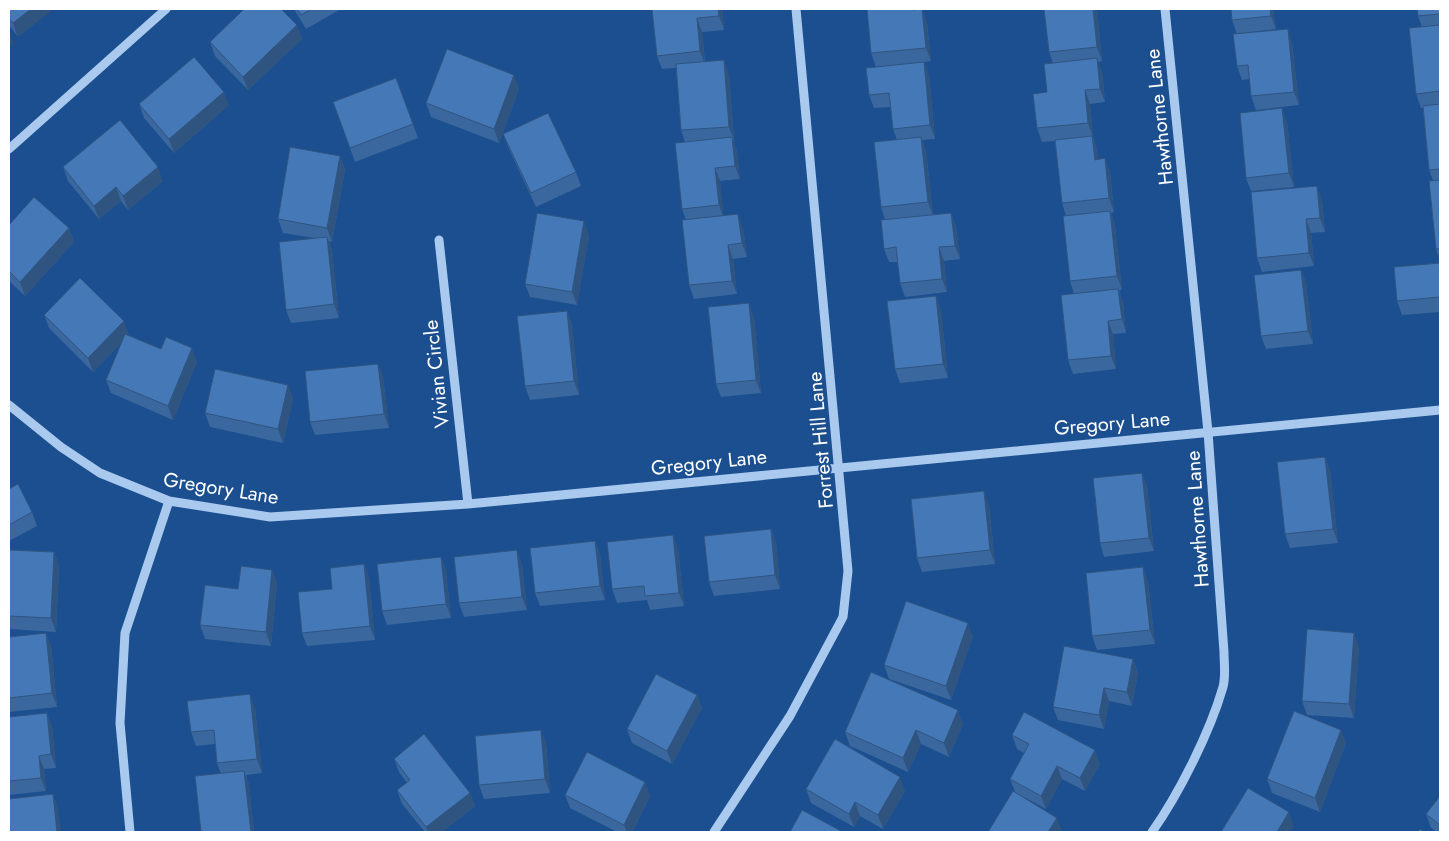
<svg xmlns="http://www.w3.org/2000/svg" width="1449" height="841" viewBox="0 0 1449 841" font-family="Jost,sans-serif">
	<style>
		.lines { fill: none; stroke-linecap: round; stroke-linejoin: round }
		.minor { stroke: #a9c9ee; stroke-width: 9 }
		.wall { fill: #3a679d }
		.shaded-wall { fill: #305480 }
		.building { fill: #4478b7; stroke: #305480 }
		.labels { text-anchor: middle; stroke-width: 4; stroke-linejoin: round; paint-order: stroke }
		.street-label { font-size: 20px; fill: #fff; stroke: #1b4f8f }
	</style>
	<rect width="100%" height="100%" fill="#1b4f8f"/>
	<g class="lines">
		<!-- minor -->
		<path class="minor" d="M9,149L166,9
			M439,240L468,504
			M9,405L61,447L100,473L169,501L270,517L468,504L1440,410
			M130,832L120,723L125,633L169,501
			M714,832L790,716L843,617L848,571L796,9
			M1152,832C1179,794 1210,732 1223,687C1226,676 1224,663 1224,652L1208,432L1165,9"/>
	</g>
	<!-- wall -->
	<path class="wall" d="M9,9L18,37L9,25Z
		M294,9H341L306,29Z
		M652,9H722L724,30L702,32L705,62L729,74L734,140H733L737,151L740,179L720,181L723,216L743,228L747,257L733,259L737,294L694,299L689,285L686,220L682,209L685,142L681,130L676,68L662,69L657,56Z
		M867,9H917V10L922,9L927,23L931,61L924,62L929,75L935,139L922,140L926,151L933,215L951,213L956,227L960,259L944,261L947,292L905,297L900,283L897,262H889L884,249L885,220L881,207L897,140L893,129L890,107L874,108L869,95L876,67L871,53Z
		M1044,9H1097L1102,61L1098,62L1102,72L1105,102L1090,104L1093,137L1097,150L1098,159L1105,158L1110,172L1114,212L1111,213L1115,225L1122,290H1119L1123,303L1126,333L1113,334L1116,369L1073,374L1068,360L1074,294L1070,281L1066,216L1062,203L1055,141L1042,142L1037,128L1047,92L1053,63L1049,52Z
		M1273,9L1276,29L1237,34L1232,20Z
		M1440,9V261L1436,249L1433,180L1429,170L1423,108H1421L1416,94L1422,27L1418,16Z
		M297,25L302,39L248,90L215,56L210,42Z
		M1292,42L1299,105L1256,110L1251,96L1250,79L1242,80L1237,66Z
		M396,78L418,138L355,162L333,102Z
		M519,89L499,143L431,117L426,103Z
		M139,104L229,105L174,153L144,118Z
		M1287,122L1294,187L1251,191L1246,178Z
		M503,134L576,172L581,186L536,207L508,147Z
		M340,156L345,170L332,242L329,241L332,251L339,318L291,323L286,310L314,238L283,233L278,219Z
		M63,167L163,181L128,210L121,201L99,219L68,181Z
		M1322,200L1325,232L1311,233L1314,266L1262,272L1257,258Z
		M9,225L69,228L74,242L25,296L9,281Z
		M589,235L577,305L530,297L525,284Z
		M1440,263V312L1402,315L1397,301Z
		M1301,270L1306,283L1313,344L1266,349L1261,336Z
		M936,296L941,310L948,378L900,383L895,369Z
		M567,311L572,324L579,395L530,400L525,386Z
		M44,315L128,335L161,349L197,362L173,420L111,393L106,380L122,342L93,372L49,328Z
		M754,317L761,393L721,397L716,384Z
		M378,364L383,377L389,428L315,435L310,422Z
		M288,385L293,398L283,443L210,427L205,413Z
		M1325,457L1330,470L1338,543L1290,548L1285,534Z
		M1142,473L1147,486L1154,551L1104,557L1100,543Z
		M9,489L32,512L37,526L9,541Z
		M989,505L995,564L922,572L917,558Z
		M771,529L776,542L780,589L714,596L709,582Z
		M595,541L600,555L605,600L540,606L535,593Z
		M678,548L684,606L650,610L647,600L617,603L612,589Z
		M9,550L54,552L59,566L56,632L9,629Z
		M441,557L446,571L451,618L387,625L382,611Z
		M364,564L369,578L375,640L307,646L302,633L332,589Z
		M522,564L527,610L464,617L459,603Z
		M272,570L277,583L271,646L205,639L200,625L238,589Z
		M1148,581L1155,644L1097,650L1092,636Z
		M46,633L51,646L57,707L9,712V637Z
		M973,636L951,700L889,679L884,665Z
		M1359,646L1354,718L1307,715L1302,701Z
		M1133,659L1138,673L1132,706L1109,701L1104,729L1058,720L1053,707Z
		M697,695L702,708L672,764L632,743L627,729Z
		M255,708L262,773L246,775L249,785L254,832H201L221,774L217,763L215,744L196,746L191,732Z
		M47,713L52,727L56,768L44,769L46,791L9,795V717Z
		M963,724L949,757L921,744L908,772L850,746L845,732Z
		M1012,735L1100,764L1085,791L1062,779L1046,809L1024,797L1062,831L1061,832H988L1015,792L1010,779L1024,753L1017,749Z
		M546,743L550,793L484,799L479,785Z
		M1346,743L1320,812L1272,793L1267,779Z
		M394,759L470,793L475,806L442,832H425L402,804L397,790L407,783L399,772Z
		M645,782L650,796L632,832H617L570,808L565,795Z
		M806,789L905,791L883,829L860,816L854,827L811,803Z
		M1440,796V832H1437L1431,828L1426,814Z"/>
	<!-- shaded-wall -->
	<path class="shaded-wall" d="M31,9H54L18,37L13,23Z
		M718,9H722L724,30L719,16Z
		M922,9L927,23L931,61L926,48Z
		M1093,9H1097L1102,61L1097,47Z
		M1270,9H1273L1276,29L1271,16Z
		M697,18L702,32L705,65L700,51Z
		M297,25L302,39L248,90L243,77Z
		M1288,29L1292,42L1299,105L1294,92Z
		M9,31L13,43L9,47Z
		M1097,58L1102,72L1105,102L1100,89Z
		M724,60L729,74L734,140L729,127Z
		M924,62L929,75L935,139L930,125Z
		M514,75L519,89L499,143L494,129Z
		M1085,90L1090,104L1093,137L1088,123Z
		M224,92L229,105L174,153L169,139Z
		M1282,108L1287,122L1294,187L1289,173Z
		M1092,136L1097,150L1100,173L1095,160Z
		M732,137L737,151L740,179L735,166Z
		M921,137L926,151L933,216L928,202Z
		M340,156L345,170L332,242L327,228Z
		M1105,158L1110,172L1114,212L1109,198Z
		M158,167L163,181L128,210L123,196Z
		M715,168L720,181L724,219L719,205Z
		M1317,186L1322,200L1325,232L1320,218Z
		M116,187L121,201L99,219L94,206Z
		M1110,211L1115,225L1122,290L1117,276Z
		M951,213L956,227L960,259L955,246Z
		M738,214L743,228L747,257L742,243Z
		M1306,219L1311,233L1314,266L1309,253Z
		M584,221L589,235L577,305L572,292Z
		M69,228L74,242L25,296L20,282Z
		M327,237L332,251L339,318L334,304Z
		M728,245L733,259L737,294L732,281Z
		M939,247L944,261L947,292L942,279Z
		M1301,270L1306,283L1313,344L1308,331Z
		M1118,289L1123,303L1126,333L1122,319Z
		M936,296L941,310L948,378L943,364Z
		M749,303L754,317L761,393L756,380Z
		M567,311L572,324L579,395L574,381Z
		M124,321L129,335L93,372L88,358Z
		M1108,321L1113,334L1116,369L1111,356Z
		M192,348L197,362L173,420L168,406Z
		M378,364L383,377L389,428L384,414Z
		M288,385L293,398L283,443L278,429Z
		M1325,457L1330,470L1338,543L1333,529Z
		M1142,473L1147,486L1154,551L1149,538Z
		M984,491L989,505L995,564L990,550Z
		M771,529L776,542L780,589L775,575Z
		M673,535L678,548L684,606L679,593Z
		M595,541L600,555L605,600L600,586Z
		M517,550L522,564L527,610L522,597Z
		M54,552L59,566L56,632L51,618Z
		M441,557L446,571L451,618L446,604Z
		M364,564L369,578L375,640L370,626Z
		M1143,567L1148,581L1155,644L1150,630Z
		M272,570L277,583L271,646L266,632Z
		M968,623L973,636L951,700L946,686Z
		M46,633L51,646L57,707L52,693Z
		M1354,633L1359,646L1354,718L1349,704Z
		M1133,659L1138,673L1132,706L1127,692Z
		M1104,688L1109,701L1104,729L1099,715Z
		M250,694L255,708L262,773L257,759Z
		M697,695L702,708L672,764L667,751Z
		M958,710L963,724L949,757L944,743Z
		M47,713L52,727L56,768L51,754Z
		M541,730L546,743L550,793L545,779Z
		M916,730L921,744L908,772L903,758Z
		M1341,730L1346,743L1320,812L1315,798Z
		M1095,750L1100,764L1085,791L1080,778Z
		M39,756L44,769L46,791L41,778Z
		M1057,766L1062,779L1046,809L1041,796Z
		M244,771L249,785L254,832H251Z
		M900,777L905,791L883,829L878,815Z
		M645,782L650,796L632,832H627L624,825Z
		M470,793L475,806L442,832H428L426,827Z
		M53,794L58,808L61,832H57Z
		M855,802L860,816L854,827L849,814Z
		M1289,812L1294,826L1290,832H1277Z
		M1057,818L1062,831L1061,832H1048Z"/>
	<!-- building -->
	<path class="building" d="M9,9H31L13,23L9,18Z
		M244,9H281L297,25L243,77L210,42Z
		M297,9H312L301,15Z
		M652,9H718L719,16L697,18L700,51L657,56Z
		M867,9H913V10L922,9L926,48L871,53Z
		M1044,9H1093L1097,47L1049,52Z
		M1231,9H1270L1271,16L1232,20Z
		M1417,9H1440V14L1418,16Z
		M1440,25V91L1416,94L1409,28Z
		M1288,29L1294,92L1251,96L1248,65L1237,66L1233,34Z
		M447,49L514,75L494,129L426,103Z
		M194,57L224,92L169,139L139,104Z
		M1097,58L1100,89L1085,90L1088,123L1037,128L1033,94L1047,92L1044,64Z
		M724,60L729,127L681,130L676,64Z
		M924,62L930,125L893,129L889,93L869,95L866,68Z
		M396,78L413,124L350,148L333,102Z
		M1440,104V169L1429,170L1423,106Z
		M1282,108L1289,173L1246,178L1240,113Z
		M548,113L576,172L531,193L503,134Z
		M120,120L158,167L123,196L116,187L94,206L63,167Z
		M1092,136L1095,160L1105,158L1109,198L1062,203L1055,140Z
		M732,137L735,166L715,168L719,205L682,209L675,143Z
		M921,137L928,202L881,207L874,142Z
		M290,147L340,156L327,228L278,219Z
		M1440,180V249H1436L1429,181Z
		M1317,186L1320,218L1306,219L1309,253L1257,258L1251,192Z
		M34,197L69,228L20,282L9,271V225Z
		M1110,211L1117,276L1070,281L1063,216Z
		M537,213L584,221L572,292L525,284Z
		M951,213L955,246L939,247L942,279L900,283L896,247L884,249L881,220Z
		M738,214L742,243L728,245L732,281L689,285L682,220Z
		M327,237L334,304L286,310L279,242Z
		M1440,263V297L1397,301L1394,267Z
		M1301,270L1308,331L1261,336L1254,275Z
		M80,278L124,321L88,358L44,315Z
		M1118,289L1122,319L1108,321L1111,356L1068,360L1061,295Z
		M936,296L943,364L895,369L887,301Z
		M749,303L756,380L716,384L708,307Z
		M567,311L574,381L525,386L517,316Z
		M125,334L161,349L166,337L192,348L168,406L106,380Z
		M378,364L384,414L310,422L305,371Z
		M215,369L288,385L278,429L205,413Z
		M1325,457L1333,529L1285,534L1277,462Z
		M1142,473L1149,538L1100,543L1093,478Z
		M18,484L32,512L9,525V489Z
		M984,491L990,550L917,558L911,499Z
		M771,529L775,575L709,582L704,536Z
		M673,535L679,593L645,596L644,586L612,589L607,542Z
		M595,541L600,586L535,593L530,548Z
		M9,550L54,552L51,618L9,616Z
		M517,550L522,597L459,603L454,557Z
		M441,557L446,604L382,611L377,564Z
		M364,564L370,626L302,633L298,592L332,589L330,568Z
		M241,566L272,570L266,632L200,625L205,585L238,589Z
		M1143,567L1150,630L1092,636L1086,573Z
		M906,601L968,623L946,686L884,665Z
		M1307,629L1354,633L1349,704L1302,701Z
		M46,633L52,693L9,698V637Z
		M1064,646L1133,659L1127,692L1104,688L1099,715L1053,707Z
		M871,672L958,710L944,743L916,730L903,758L845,732Z
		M656,674L697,695L667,751L627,729Z
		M250,694L257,759L217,763L214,730L191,732L187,701Z
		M1294,711L1341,730L1315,798L1267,779Z
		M1024,712L1095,750L1080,778L1057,766L1041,796L1010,779L1029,744L1012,735Z
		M47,713L51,754L39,756L41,778L9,781V717Z
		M541,730L545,779L479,785L475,736Z
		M424,734L470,793L426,827L397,790L410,780L394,759Z
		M835,739L900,777L878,815L855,802L849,814L806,789Z
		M587,752L645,782L624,825L565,795Z
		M244,771L251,832H201L195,776Z
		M1248,788L1289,812L1277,832H1221Z
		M1013,791L1057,818L1048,832H988Z
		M53,794L57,832H9V799Z
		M1440,796V825L1426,814Z
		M802,810L843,832H790Z
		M1420,829L1425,832H1418Z"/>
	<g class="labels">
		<!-- street labels -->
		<g class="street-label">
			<text transform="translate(1159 117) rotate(-96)" y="7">Hawthorne Lane</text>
			<text transform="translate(436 374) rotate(-96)" y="7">Vivian Circle</text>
			<text transform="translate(1112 423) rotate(-5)" y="7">Gregory Lane</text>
			<text transform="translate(820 440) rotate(-95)" y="7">Forrest Hill Lane</text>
			<text transform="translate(709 462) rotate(-6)" y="7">Gregory Lane</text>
			<text transform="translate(221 488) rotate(9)" y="7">Gregory Lane</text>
			<text transform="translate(1197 519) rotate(-94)" y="7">Hawthorne Lane</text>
		</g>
	</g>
	<!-- border -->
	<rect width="1449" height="841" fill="none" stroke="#ffffff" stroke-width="20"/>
</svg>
